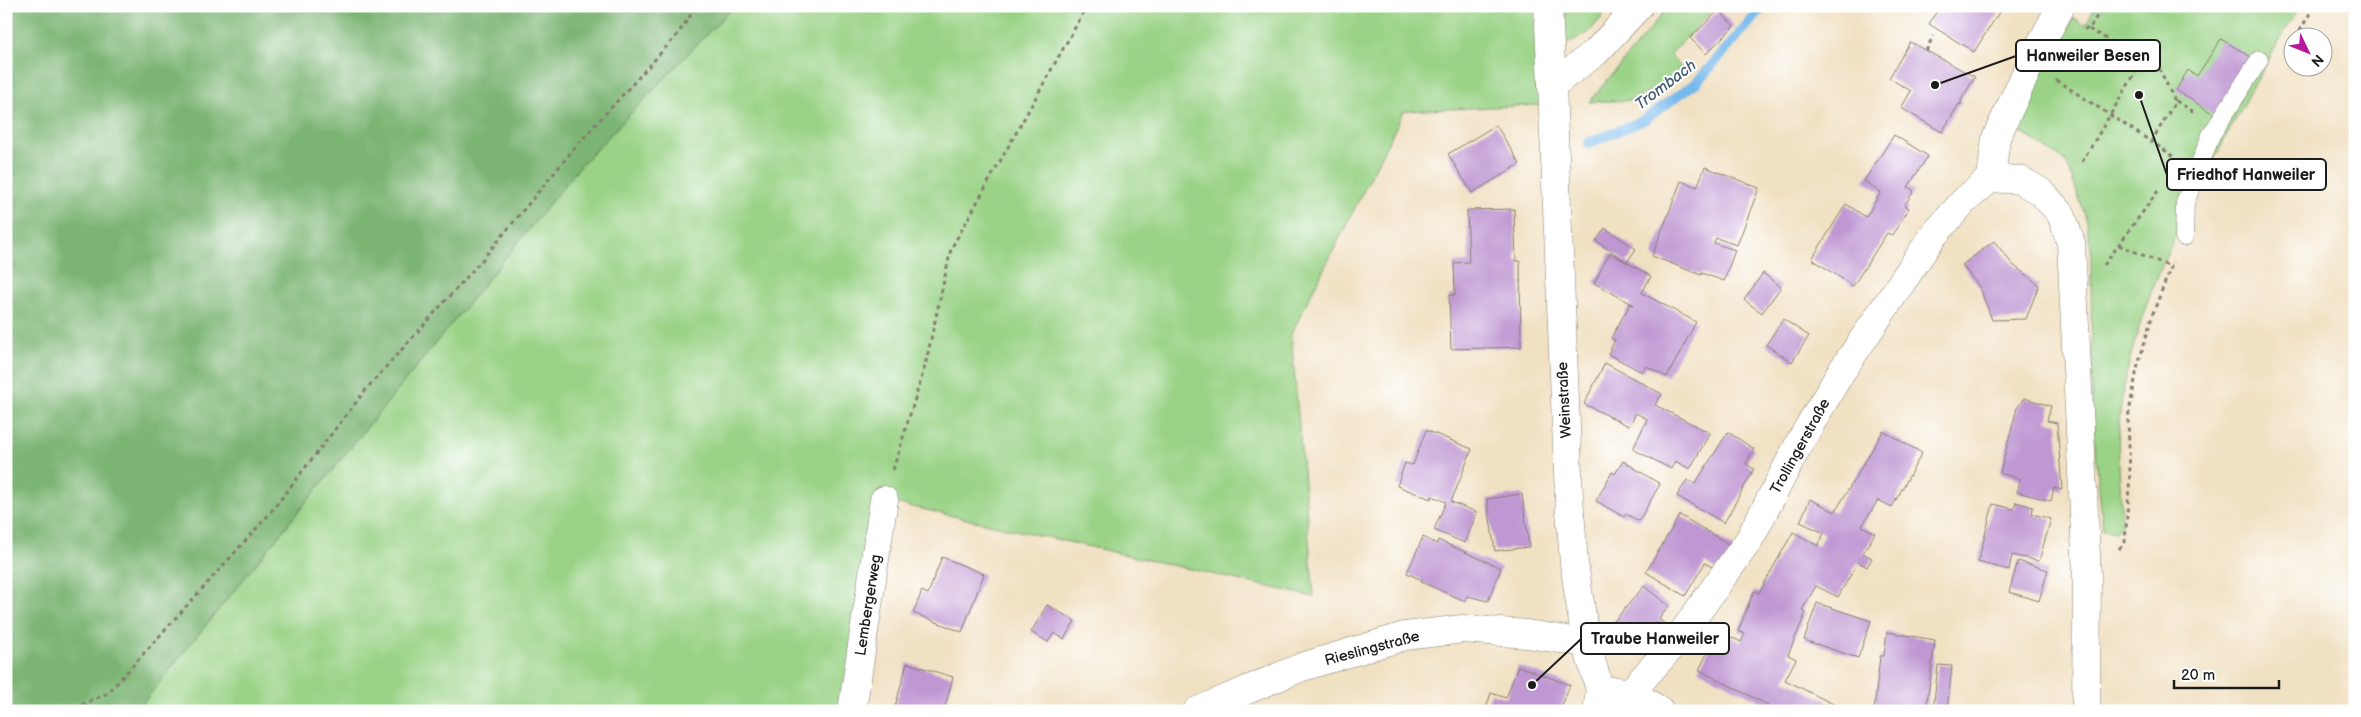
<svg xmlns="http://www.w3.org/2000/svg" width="2361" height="717" viewBox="0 0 2361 717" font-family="'Balsamiq Sans',sans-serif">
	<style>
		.green { fill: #9ad386; stroke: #5b7851 }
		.forest { fill: #7bb573; stroke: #4c6848 }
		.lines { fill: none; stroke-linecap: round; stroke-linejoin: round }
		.stream { stroke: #75b8eb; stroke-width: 10 }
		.building { fill: #bf97d3 }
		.service-casing { stroke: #867e70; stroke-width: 19 }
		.minor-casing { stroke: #867e70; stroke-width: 29 }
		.tertiary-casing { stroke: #867e70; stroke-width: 29 }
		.path { stroke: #867e70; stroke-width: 3; stroke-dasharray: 4 4; stroke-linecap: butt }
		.service { stroke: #fff; stroke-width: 18 }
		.minor { stroke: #fff; stroke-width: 28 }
		.tertiary { stroke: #fff; stroke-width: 28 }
		.labels { text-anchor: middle; stroke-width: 4; stroke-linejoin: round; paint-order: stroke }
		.street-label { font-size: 15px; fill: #1c1c1c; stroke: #fff }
		.water-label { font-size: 16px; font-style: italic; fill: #405a6f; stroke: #fff }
		.leader { fill: none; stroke: #1c1c1c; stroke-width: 2 }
		.callout-dot { fill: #1c1c1c; stroke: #fff; stroke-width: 2 }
		.callout { fill: #fff; stroke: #1c1c1c; stroke-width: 2 }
		.callout-label { font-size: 16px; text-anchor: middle; font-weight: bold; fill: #1c1c1c }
	</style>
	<rect width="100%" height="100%" fill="#fff"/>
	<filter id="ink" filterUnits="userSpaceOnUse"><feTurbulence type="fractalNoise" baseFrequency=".02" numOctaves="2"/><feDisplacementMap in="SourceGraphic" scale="10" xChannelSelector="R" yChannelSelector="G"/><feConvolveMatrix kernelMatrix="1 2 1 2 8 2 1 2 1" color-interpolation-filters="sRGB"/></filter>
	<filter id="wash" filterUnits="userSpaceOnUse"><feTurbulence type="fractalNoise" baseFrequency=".0096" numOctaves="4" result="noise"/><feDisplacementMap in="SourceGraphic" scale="20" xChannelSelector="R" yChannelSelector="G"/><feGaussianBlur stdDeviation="1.12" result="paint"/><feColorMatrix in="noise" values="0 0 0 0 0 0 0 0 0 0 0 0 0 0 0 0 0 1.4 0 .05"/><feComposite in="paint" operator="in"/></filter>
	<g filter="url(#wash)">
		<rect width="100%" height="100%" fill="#f1e1c3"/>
		<!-- green -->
		<path class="green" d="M734,6H1536L1540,105L1404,111L1291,334L1314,597L877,499L844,711H136L581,165Z
			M1566,6H1612L1588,33L1565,44Z
			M1669,6H1716L1670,55L1685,72L1634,100L1589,102Z
			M2096,6H2300C2274,48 2251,92 2227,135C2180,222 2132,314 2120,413C2116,449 2121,487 2122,523L2115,532L2103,530L2092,414L2091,248L2085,215L2066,161L2011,126L2074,18L2085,25Z"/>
		<!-- forest -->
		<path class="forest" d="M6,6H734L581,165L136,711H6Z"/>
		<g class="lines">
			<!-- stream -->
			<path class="stream" d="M1589,143L1644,120L1697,82L1764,6"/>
		</g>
		<g id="blocks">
			<!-- building -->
			<path class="building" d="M1940,6H2003L1974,52L1929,24Z
				M1719,10L1734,26L1706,54L1690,38Z
				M2221,39L2251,57L2215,115L2176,90L2188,70L2197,76Z
				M1910,42L1975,77L1961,100V105L1959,104L1942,132L1901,108L1911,91L1889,78Z
				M1496,125L1520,164L1472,193L1448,154Z
				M1894,135L1928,156L1908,187L1914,191L1904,206L1909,208L1892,235L1887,233L1853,286L1812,259L1846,204L1866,217L1881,192L1864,181Z
				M1705,167L1759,188L1737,245L1716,238L1714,243L1735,250L1724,281L1702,273L1701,275L1652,256L1681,181L1697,187Z
				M1514,209L1516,261H1520L1521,347L1451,349L1449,295H1455L1454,263L1469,262L1467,210Z
				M1605,228L1636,249L1627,262L1596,241Z
				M1994,241L2012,264L2039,285L2026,319L1992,320L1980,288L1962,265Z
				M1610,253L1651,276L1642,293L1696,322L1667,377L1646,366L1642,372L1608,354L1615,340L1611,338L1630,304L1634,305L1594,283Z
				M1763,273L1781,287L1762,313L1744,300Z
				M1783,319L1809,336L1792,362L1766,345Z
				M1605,363L1662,394L1655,405L1710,433L1690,469L1675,461L1671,469L1633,449L1647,419L1636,413L1629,426L1584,404Z
				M2024,398L2051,406L2047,421L2057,423L2062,490L2054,488L2051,501L2017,492L2020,479L2000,473L2017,408Z
				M1426,430L1472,449L1451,502L1477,512L1465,543L1434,530L1446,502L1432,496L1431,499L1397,486L1405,463L1413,465Z
				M1883,431L1922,453L1892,507L1878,500L1862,526L1875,533L1863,553L1872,558L1867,567L1858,562L1838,597L1816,586L1802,610L1806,612L1788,655L1796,659L1785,680L1833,704L1830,711H1771L1772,707L1699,670L1718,631L1741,642L1745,634L1738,631L1754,591L1759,593L1793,532L1818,546L1824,533L1800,522L1810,499L1835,512Z
				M1728,432L1754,449L1746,464L1754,469L1724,523L1677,496L1687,480L1695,484Z
				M1623,461L1660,484L1639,521L1626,514L1624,517L1596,501L1612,472L1615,474Z
				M1522,494L1529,547L1495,551L1487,499Z
				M2016,502L2033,507L2032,514L2051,519L2039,561L2012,555L2009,570L1978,562L1993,504L2014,509Z
				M1680,515L1735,548L1721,572L1705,563L1685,596L1646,572Z
				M1423,537L1437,544L1438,540L1501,568L1488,601L1467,596L1465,601L1421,582L1422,580L1407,573Z
				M942,557L984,574L962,632L913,613L922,591L928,594Z
				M2018,561L2048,570L2039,601L2009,592Z
				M1644,586L1669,606L1659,619L1667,626L1645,654L1610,626Z
				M1817,603L1871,621L1858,658L1804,640Z
				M1047,605L1075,621L1064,639L1054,633L1048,642L1031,632Z
				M1887,632L1935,640L1926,711H1874L1880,656H1884Z
				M907,663L953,677L944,711H894Z
				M1938,665L1952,666L1947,711H1933Z
				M1518,666L1570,685L1560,711H1485L1491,693L1506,698Z"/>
		</g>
	</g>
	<g filter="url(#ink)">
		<use href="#blocks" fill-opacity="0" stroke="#867e70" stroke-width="1"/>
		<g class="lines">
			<!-- service casing -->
			<g class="service-casing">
				<path id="service" d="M2184,237L2185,203L2211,135L2259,60"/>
			</g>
			<!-- minor casing -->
			<g class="minor-casing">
				<path id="minor" d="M1548,6L1552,85
					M1552,85L1596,52L1639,6
					M1991,178L1996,138L2030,64L2060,8
					M1600,690L1631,692L1678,639L1749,540L1801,440L1841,372L1933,236L1964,201L1991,178L2020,180L2041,192L2061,214L2071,243L2087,576L2086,711
					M1631,692L1660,711
					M852,711L884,500
					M1197,711L1302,667L1405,636L1463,629L1527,634L1586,643"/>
			</g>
			<!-- tertiary casing -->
			<g class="tertiary-casing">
				<path id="tertiary" d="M1552,85L1569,497L1574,563L1586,643L1600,690L1597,711"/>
			</g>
			<!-- path -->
			<path class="path" d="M2084,29H2089L2103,6
				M2089,29L2160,70L2175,101
				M2296,38L2314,6
				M1926,51L1933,36
				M2286,54L2294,41
				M2056,80L2175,157
				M2151,142L2176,101L2194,112
				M2082,162L2143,60
				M2119,245L2171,267
				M2104,265L2158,191
				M893,470L925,366L951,249L1087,6
				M2119,549L2125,542L2130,474L2128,418L2137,369L2153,313L2173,262
				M67,711L108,693L266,518L368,387L482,260L578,144L677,35L697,6"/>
			<!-- service -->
			<use href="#service" class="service"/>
			<!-- minor -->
			<use href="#minor" class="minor"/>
			<!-- tertiary -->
			<use href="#tertiary" class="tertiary"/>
		</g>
	</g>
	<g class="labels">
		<!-- street labels -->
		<g class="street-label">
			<text transform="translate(1564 400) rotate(-93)" y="5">Weinstraße</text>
			<text transform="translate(1800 446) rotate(-61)" y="5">Trollingerstraße</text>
			<text transform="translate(868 605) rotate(-81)" y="5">Lembergerweg</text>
			<text transform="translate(1372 648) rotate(-15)" y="5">Rieslingstraße</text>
		</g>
		<!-- water labels -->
		<g class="water-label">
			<text transform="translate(1665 84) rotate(-37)" y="6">Trombach</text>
		</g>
	</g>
	<!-- callouts -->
	<path class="leader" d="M1935 85L2016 56M2139 95L2167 175M1532 685L1581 639"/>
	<g class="callout-dot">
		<circle cx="1935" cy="85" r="5"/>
		<circle cx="2139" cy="95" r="5"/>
		<circle cx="1532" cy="685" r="5"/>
	</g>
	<g class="callout">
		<rect x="2016" y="40" width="144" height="31" rx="5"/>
		<rect x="2167" y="159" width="159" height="31" rx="5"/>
		<rect x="1581" y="623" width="148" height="31" rx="5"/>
	</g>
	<g class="callout-label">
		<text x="2088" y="61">Hanweiler Besen</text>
		<text x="2246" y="180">Friedhof Hanweiler</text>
		<text x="1655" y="644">Traube Hanweiler</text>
	</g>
	<!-- margin -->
	<rect width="2361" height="717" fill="none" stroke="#fff" stroke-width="25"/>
	<!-- north arrow -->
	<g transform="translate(2308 52) rotate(133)"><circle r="24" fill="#ffffff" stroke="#a4a4a4"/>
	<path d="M0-4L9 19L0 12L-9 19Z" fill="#b5179e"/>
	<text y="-8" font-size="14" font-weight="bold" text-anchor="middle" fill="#1c1c1c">N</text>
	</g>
	<!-- scale -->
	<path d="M2174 680v8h105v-8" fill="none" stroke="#1c1c1c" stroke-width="2.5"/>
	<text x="2181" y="680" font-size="15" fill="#1c1c1c" stroke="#ffffff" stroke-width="4" paint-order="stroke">20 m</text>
</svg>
